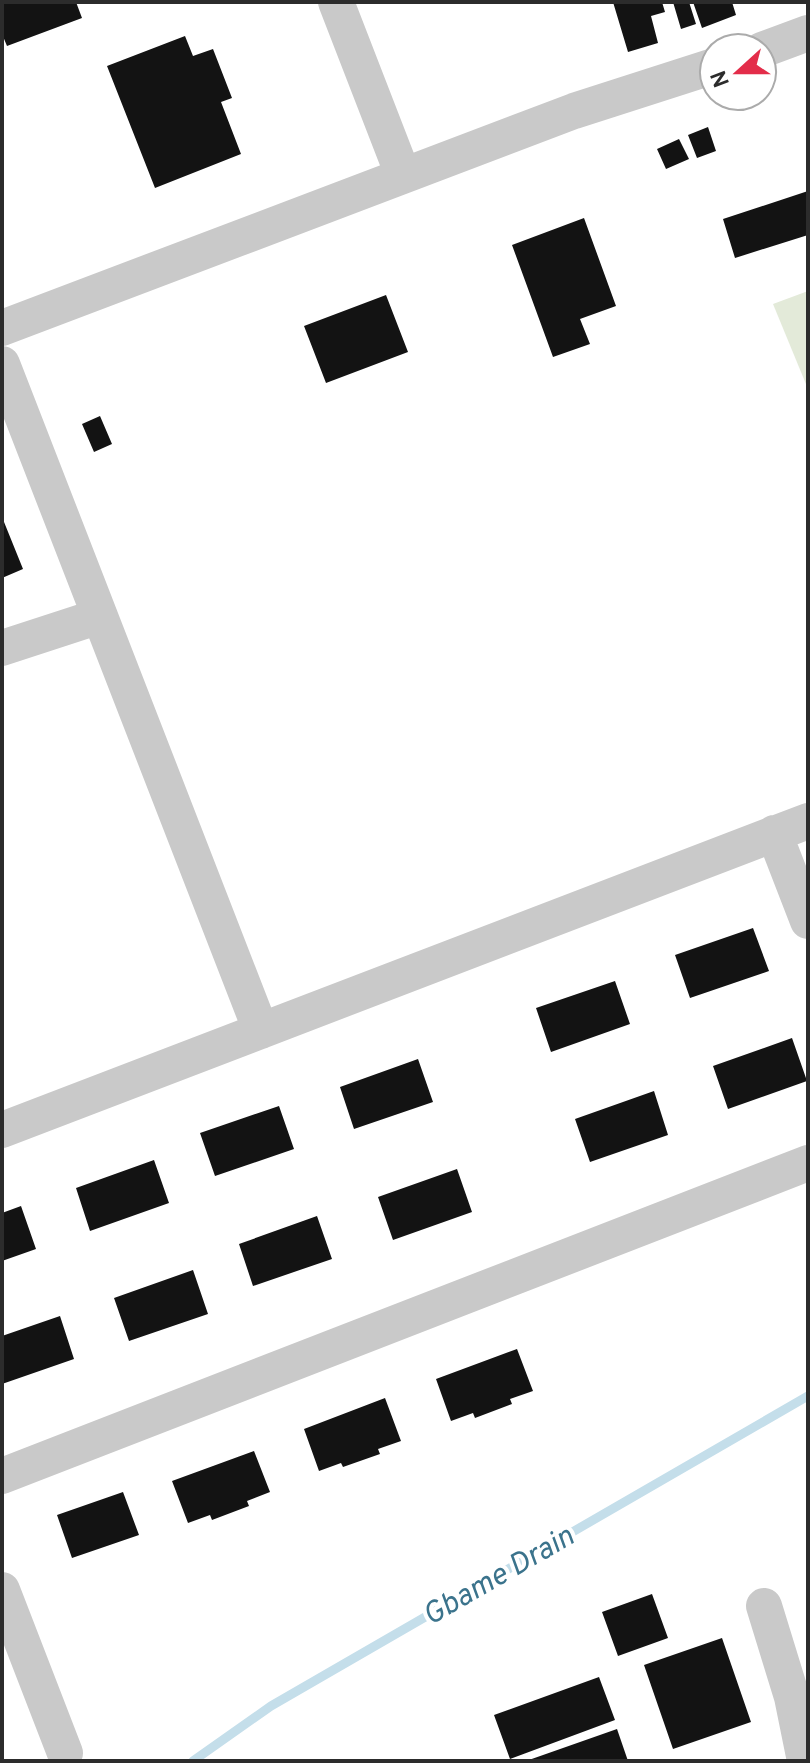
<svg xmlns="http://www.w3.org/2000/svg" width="810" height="1763" viewBox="0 0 810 1763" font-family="Overpass,sans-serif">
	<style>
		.green { fill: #e3ead9 }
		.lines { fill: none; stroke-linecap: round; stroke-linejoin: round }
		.stream { stroke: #c4deea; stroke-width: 9 }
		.building { fill: #131313 }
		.minor { stroke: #c9c9c9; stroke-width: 36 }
		.labels { text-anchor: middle; stroke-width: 8; stroke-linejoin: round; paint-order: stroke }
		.water-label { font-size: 30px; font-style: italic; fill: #3b738c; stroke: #fff }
	</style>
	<rect width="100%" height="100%" fill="#fff"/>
	<!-- green -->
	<path class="green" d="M808,291V389L773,304Z"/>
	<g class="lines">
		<!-- stream -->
		<path class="stream" d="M193,1761L271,1706L808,1396"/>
	</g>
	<!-- building -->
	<path class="building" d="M2,2H76L82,18L7,46L2,34Z
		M613,2H662L665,12L651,16L658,43L628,52Z
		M673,2H689L696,24L681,29Z
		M693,2H732L736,15L702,28Z
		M185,36L193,56L213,49L232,98L221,102L241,154L155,188L107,66Z
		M708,127L716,151L697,158L688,135Z
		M679,139L689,159L666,169L657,149Z
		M808,191V235L735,258L723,219Z
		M584,218L616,306L580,319L590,344L553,357L512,245Z
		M386,295L408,352L326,383L304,326Z
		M100,416L112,444L94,452L82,424Z
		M2,517L23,569L2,578Z
		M753,928L769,971L690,998L675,955Z
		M615,981L630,1024L551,1052L536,1008Z
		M792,1038L807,1081L728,1109L713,1066Z
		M418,1059L433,1102L354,1129L340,1087Z
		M654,1091L668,1135L590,1162L575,1119Z
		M279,1106L294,1149L215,1176L200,1133Z
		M154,1160L169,1203L90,1231L76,1188Z
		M457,1169L472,1212L393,1240L378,1197Z
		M21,1206L36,1249L2,1261V1213Z
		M317,1216L332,1259L253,1286L239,1244Z
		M193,1270L208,1314L129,1341L114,1298Z
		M60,1316L74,1359L2,1384V1336Z
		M517,1349L533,1391L510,1399L512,1404L475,1418L473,1413L451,1421L436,1379Z
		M385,1398L401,1441L378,1449L380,1454L343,1467L341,1463L319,1471L304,1429Z
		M254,1451L270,1492L247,1501L249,1506L212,1520L210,1515L188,1523L172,1481Z
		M123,1492L139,1535L72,1558L57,1515Z
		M652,1594L668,1638L618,1656L602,1612Z
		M722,1638L751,1722L673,1749L644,1665Z
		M599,1677L615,1720L510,1759L494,1715Z
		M617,1729L628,1761H526Z"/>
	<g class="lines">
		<!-- minor -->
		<path class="minor" d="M336,2L403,175
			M762,50L808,33
			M2,328L574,111L714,66
			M2,364L261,1031
			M2,648L100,616
			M774,833L808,921
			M2,1130L808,821
			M2,1476L808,1163
			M2,1590L65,1753
			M764,1606L792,1697L805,1761"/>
	</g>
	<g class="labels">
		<!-- water labels -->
		<g class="water-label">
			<text transform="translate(498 1575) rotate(-30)" y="10">Gbame Drain</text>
		</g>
	</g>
	<!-- border -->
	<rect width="810" height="1763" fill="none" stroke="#2c2c2c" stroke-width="8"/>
	<!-- north arrow -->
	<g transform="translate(738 72) rotate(249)"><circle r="38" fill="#ffffff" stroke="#ababab" stroke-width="2"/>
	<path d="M0-6L14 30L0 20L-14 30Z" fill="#e32d4a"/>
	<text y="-12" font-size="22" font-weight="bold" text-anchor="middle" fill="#2c2c2c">N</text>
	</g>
</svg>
